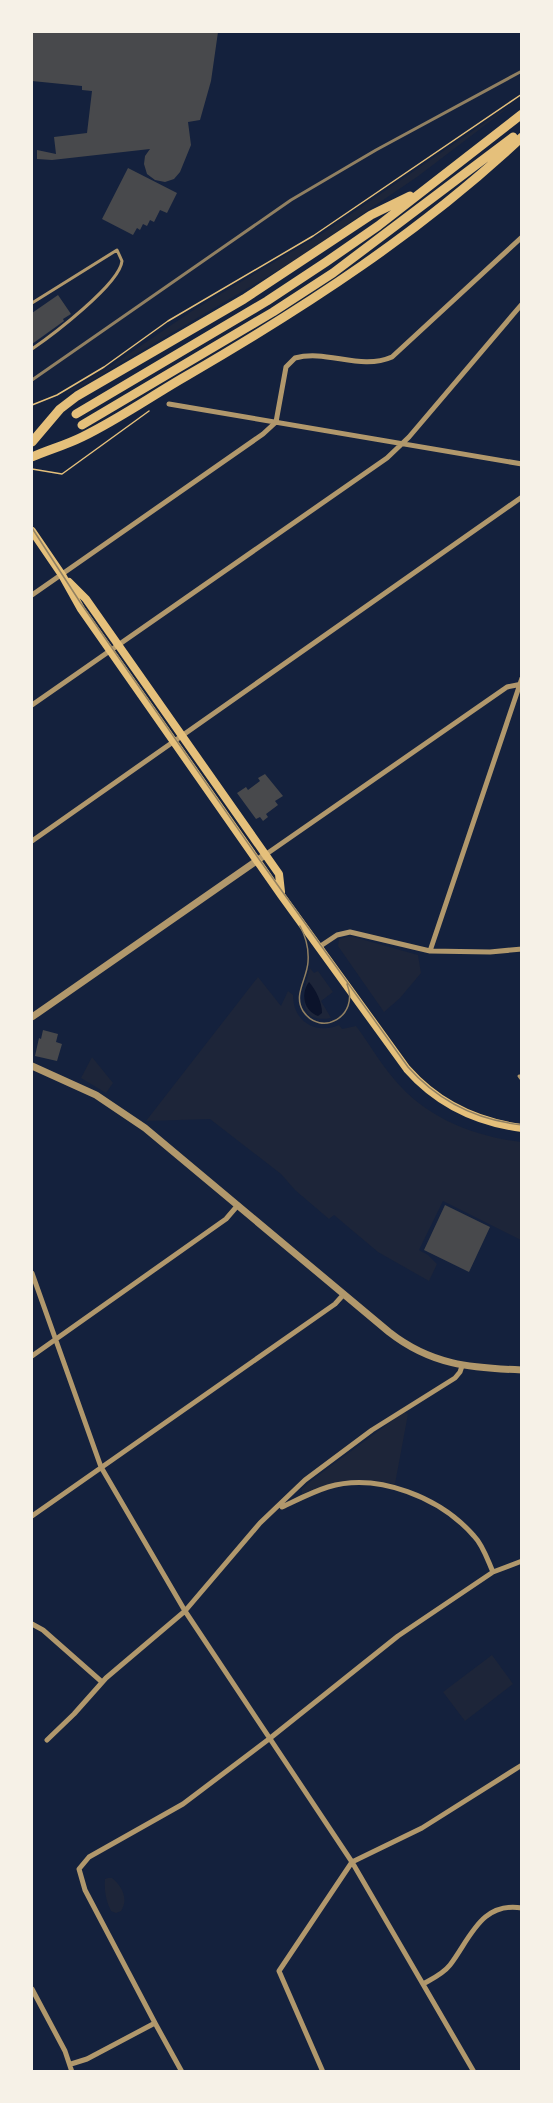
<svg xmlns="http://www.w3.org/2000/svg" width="553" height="2103" viewBox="0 0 553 2103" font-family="'PT Sans Narrow',sans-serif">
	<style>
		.green { fill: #1d2539 }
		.water { fill: #0b132b }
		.building { fill: #48494c }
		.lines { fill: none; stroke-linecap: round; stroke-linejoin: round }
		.path { stroke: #e5c07b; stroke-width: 1.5 }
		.service { stroke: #b1986c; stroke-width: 3 }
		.minor { stroke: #b1986c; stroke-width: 5 }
		.tertiary { stroke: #b1986c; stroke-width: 7 }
		.secondary { stroke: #e5c07b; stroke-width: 8 }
		.trunk { stroke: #e5c07b; stroke-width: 9 }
		.tram { stroke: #918062; stroke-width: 1.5 }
		.rail { stroke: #918062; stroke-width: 3 }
	</style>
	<rect width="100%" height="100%" fill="#14213d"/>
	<!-- green -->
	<path class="green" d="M521,98L417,177L289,264L68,394L67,392L71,389L102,372L195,309L323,233Z
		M350,936L418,955L421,973L400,998L384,1012L338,946L339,939Z
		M310,968L314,973L318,971L333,992L321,1001L331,1018C294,1025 304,988 310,968Z
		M258,977L281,1006L288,991L293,995C293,1021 315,1035 339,1025L342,1029L356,1026C369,1043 380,1063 394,1079C426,1118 473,1136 521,1142V1240L443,1201L419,1250L428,1255L437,1264L429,1281L378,1252L334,1215L329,1219L295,1190L281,1174L210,1119L146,1121Z
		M92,1057L113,1083L106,1093L81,1078Z
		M404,1412L408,1414L395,1484L362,1480L326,1485L302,1494V1489L312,1480Z
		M492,1655L513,1684L465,1721L443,1692Z
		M108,1878H112C122,1886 129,1899 121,1911L116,1913L111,1911C106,1901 104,1891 105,1879Z"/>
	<!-- water -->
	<path class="water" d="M309,982C316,990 322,1002 322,1013L318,1016C304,1011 300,994 309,982Z"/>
	<!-- building -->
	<path class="building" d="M32,32H218L211,81L200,120L188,122L191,145L180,172L174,179L165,182L155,180L147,174L144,164L145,156L150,149L52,160L37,159V150L56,154L54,137L87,133L92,91L82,90V86L32,81Z
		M128,168L177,193L167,213L160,210L154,222L150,220L147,226L143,224L140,230L137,228L133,235L102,219Z
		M58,295L71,314L63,319L64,321L32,344V313Z
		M265,774L283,796L275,801L278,805L266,814L268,817L263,821L260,817L256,819L237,793L246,787L248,790L260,781L258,778Z
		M43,1030L58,1034L56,1042L62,1044L57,1061L35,1056L39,1038L41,1039Z
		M445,1205L490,1227L469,1272L424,1250Z"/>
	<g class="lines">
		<!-- path -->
		<path class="path" d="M32,405L57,395L104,367L168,321L313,236L522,94
			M32,469L62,474L149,411"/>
		<!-- service -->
		<path class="service" d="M32,303L117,250L122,261C120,284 51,336 32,349
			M522,1076H519L522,1080"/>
		<!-- minor -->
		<path class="minor" d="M169,404L522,464
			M32,595L263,434L276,422L286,367L295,358C327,349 360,371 392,357L522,237
			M32,705L387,458L409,437L522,304
			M32,841L522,497
			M265,855L507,687L522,684
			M319,947L337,935L350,932L430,951L490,952L522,949
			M430,951L522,678
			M32,1273L101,1467L185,1611L352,1862L474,2072
			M32,1356L226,1219L238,1205
			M282,1507C297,1500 312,1492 328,1487C378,1472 441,1498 474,1536C483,1545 488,1561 493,1572
			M32,1516L335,1304L344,1294
			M32,1624L43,1630L102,1682
			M47,1740L74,1714L106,1678L185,1611L260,1523L305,1480L372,1430L455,1378L460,1372L462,1366
			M423,1984C432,1979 443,1974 450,1965C470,1939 481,1901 522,1908
			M32,1989L65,2051L72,2072
			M155,2023L182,2072
			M71,2064L87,2059L155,2023L85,1890L79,1869L89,1857L183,1804L269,1739L398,1636L493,1572L522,1561
			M323,2072L279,1971L352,1862L422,1828L522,1765"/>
		<!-- tertiary -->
		<path class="tertiary" d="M32,1017L265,855
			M32,1066L96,1095L145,1128L389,1332C431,1365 470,1368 522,1370"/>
		<!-- secondary -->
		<path class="secondary" d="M32,531L62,575L81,609L174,742L281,895L407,1069C437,1103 476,1122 522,1128
			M69,582L86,599L279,874L281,892"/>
		<!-- trunk -->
		<path class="trunk" d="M76,414L267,301L326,262L378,226L522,114
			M82,425L273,312L333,273L513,137
			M32,442L60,409L77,396L244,299L371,215L410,196
			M32,457C48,450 66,445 82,437C119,419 153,395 188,375C307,306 422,231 522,137"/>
		<!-- tram -->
		<path class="tram" d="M32,528L80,602L259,859L408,1067C438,1101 477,1120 522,1125
			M300,926C306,937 309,949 308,962C307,979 293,995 303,1011C321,1038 360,1016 347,984"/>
		<!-- rail -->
		<path class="rail" d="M32,380L291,200L376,150L522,71"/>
	</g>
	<!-- border -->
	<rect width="553" height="2103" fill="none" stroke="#f6f1e7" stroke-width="66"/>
</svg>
